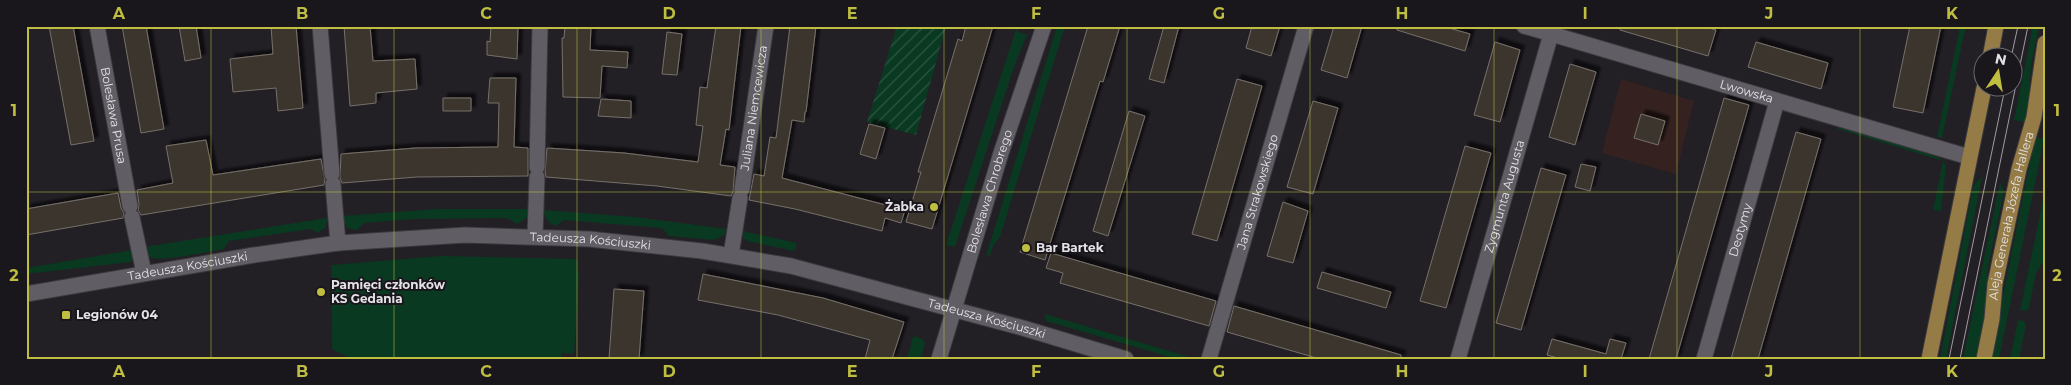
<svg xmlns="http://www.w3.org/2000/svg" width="2071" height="385" viewBox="0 0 2071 385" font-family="Montserrat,sans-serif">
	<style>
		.industrial { fill: #352220 }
		.grass { fill: #0a3922 }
		.garden { fill: url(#garden-furrows) }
		.building { fill: #3b352f; stroke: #77706a; filter: url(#shadow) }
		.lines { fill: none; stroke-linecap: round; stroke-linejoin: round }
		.minor-casing { stroke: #3c393e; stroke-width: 17 }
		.major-casing { stroke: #3c393e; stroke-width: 17 }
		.minor { stroke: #615d65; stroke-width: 15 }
		.major { stroke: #957c46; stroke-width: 15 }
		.tram { stroke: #9f9ca2; stroke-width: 1 }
		.grid { fill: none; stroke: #c0be41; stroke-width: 1; stroke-opacity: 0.55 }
		.poi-dot { fill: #c0be41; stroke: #19161c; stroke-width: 2 }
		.labels { text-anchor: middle; stroke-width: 4; stroke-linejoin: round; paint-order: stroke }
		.street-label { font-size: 12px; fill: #e5e3e8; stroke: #19161c }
		.poi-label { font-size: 12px; font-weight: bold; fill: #e5e3e8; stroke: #19161c; text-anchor: start }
		.neatline { fill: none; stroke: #c0be41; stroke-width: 2 }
		.grid-label { font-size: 16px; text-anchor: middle; font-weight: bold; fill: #c0be41 }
	</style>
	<defs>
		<pattern id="garden-furrows" width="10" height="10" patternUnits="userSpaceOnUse" patternTransform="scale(1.25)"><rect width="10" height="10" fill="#0a3922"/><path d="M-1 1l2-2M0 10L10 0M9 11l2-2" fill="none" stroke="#2e5642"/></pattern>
		<filter id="shadow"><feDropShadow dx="4.5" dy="-4.5" stdDeviation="1" flood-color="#0009"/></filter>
	</defs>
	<rect width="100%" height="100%" fill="#221f25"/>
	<!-- industrial -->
	<path class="industrial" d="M1621,79L1694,101L1676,174L1602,153Z"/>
	<!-- grass -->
	<path class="grass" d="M1017,26H1019L1017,31L1027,35L1015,64L955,247L946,245Z
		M1057,26H1065L1000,237L993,246L990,255L986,256Z
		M1960,26H1966L1942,138L1937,137Z
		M2033,26H2039L2031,65L2027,123L2014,120Z
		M1838,127L1928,152L1943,160L1946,166L1941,211L1933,210L1943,161L1838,129Z
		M2035,137L2044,139L1999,359H1990Z
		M1982,177L1946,359H1940L1973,187L1978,180Z
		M2000,182L2004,191L1988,268L1985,326L1978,359H1963Z
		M2045,191V259L2036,273L2029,308L2026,311L2020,310Z
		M437,209H529L528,217L517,224L507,218L413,219L364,223L357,230C346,229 345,227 343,216Z
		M544,210L635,217L727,229L724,235L713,240L669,236L662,228L564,220L556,226C548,223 544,218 544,210Z
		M327,218L326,227L318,233L311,229L229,241L224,249C211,251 159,263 150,257C146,255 145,251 144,247Z
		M742,231L797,243L795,251L747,241L743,238Z
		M133,250L135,257L131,262L26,274V268Z
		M441,256L577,259L579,277L574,354L562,353L561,359H352L332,349L331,265Z
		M1045,314L1196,359H1177L1046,321Z
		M2018,320L2024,321L2026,325L2019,359H2010Z
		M913,336L923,339L925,343L921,359H907Z"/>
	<!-- garden -->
	<path class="garden" d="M897,26H946L916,135L867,122Z"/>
	<!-- building -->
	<path class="building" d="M49,26H73L94,141L71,145Z
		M122,26H146L164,129L141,133Z
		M179,26H196L201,58L185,61Z
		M271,26H296L303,108L278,111L276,88L233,92L230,59L273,54Z
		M344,26H370L373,61L415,59L417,89L376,93V103L350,106Z
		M491,26H518L517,59L487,55V41L490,42Z
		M565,26H591L590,50L628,52L627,68L602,66L600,98L563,97L562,38H564Z
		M716,26H741L729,130L726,129L720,165L735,167L733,192L731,196L657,186L546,177L545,172L547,148L624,153L698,162L703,126L696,125L700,87L707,88Z
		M790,26H816L806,112H805L804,122L792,120L782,178L905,210L901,223L885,218L882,231L795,209L749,200L754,174L764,176L770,137L776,138Z
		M966,26H993L932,229L906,222L921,172H918L958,39L962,41Z
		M1088,26H1120L1103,82L1100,81L1045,260L1020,252Z
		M1164,26H1179L1164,83L1149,79Z
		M1252,26H1280L1271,56L1246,48Z
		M1334,26H1362L1347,78L1321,70Z
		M1397,26H1442L1470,34L1465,51L1397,30Z
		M1620,26H1702L1716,30L1708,56L1620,30Z
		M1910,26H1941L1923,113L1893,107Z
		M667,32L682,34L677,75L662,74Z
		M1495,42L1520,50L1500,122L1474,115Z
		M1756,42L1828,63L1821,89L1748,67Z
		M1570,64L1596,72L1575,145L1549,137Z
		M490,78H516L514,147L528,148V176L417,177L342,183L340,178L341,154L416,148L498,147L499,103H488Z
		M1237,79L1262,86L1217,241L1192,234Z
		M443,98H471V111H443Z
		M1724,98L1749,105L1676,359H1649Z
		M601,99L631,101V118L598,116Z
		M1313,101L1338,108L1313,194L1287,187Z
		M1129,111L1145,116L1108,236L1093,231Z
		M1641,114L1665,121L1658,145L1634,138Z
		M869,124L885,128L876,159L860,154Z
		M1796,132L1821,139L1792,240L1758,359H1731Z
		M206,140L213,175L321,159L325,180L324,185L141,215L138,210L139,204L137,190L173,183L166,146Z
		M1465,146L1491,153L1446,308L1420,301Z
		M1581,164L1596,167L1590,191L1575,187Z
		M1541,168L1566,175L1521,330L1496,323Z
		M118,193L121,208L124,213L123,218L26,235V209Z
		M1283,202L1308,211L1293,263L1267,256Z
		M1051,253L1216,301L1209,326L1060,283L1063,273L1046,268Z
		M1322,272L1391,292L1386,308L1317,288Z
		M703,274L823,298L904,322L892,359H865L870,340L778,315L698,300Z
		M614,289L644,291L639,359H609Z
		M1234,306L1401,355V359H1320L1227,332Z
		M1552,339L1606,354L1610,339L1626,343L1621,359H1561L1547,355Z"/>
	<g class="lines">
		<!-- minor casing -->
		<g class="minor-casing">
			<g id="minor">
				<path id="s1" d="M97,26L130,206"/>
				<path d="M320,26L332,174"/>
				<path id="s2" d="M1524,26L1969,157"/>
				<path d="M537,167L540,26"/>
				<path d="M333,184L338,243"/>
				<path id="s3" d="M742,189L766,26"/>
				<path d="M132,217L144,273"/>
				<path d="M535,236L537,177"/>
				<path d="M731,255L740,198"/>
				<path id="s4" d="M26,294L254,255L338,243L465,235L589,239L702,251L791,266L1023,328L1126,359"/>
				<path id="s5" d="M939,359L1001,153L1044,26"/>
				<path id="s6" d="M1209,359L1306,26"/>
				<path id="s7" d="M1458,359L1551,34"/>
				<path id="s8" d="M1704,359L1777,101"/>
			</g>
		</g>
		<!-- major casing -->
		<g class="major-casing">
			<g id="major">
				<path d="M1990,58L1996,26"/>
				<path d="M1929,359L1984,88"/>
				<path id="s9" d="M1984,359L1992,319L1995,284L2019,169L2034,117L2045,43"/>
			</g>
		</g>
		<!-- minor -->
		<use href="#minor" class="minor"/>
		<!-- major -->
		<use href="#major" class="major"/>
		<!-- tram -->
		<path class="tram" d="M2011,58L2018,26
			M1949,359L2005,88
			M1960,359L2028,26"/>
	</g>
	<!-- grid -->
	<path class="grid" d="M211,26V359M394,26V359M577,26V359M761,26V359M944,26V359M1127,26V359M1310,26V359M1494,26V359M1677,26V359M1860,26V359M26,192H2045"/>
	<!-- markers -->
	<g class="poi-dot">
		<circle cx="934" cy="207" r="5"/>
		<circle cx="1026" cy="248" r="5"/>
		<circle cx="321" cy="292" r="5"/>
		<rect x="61" y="310" width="10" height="10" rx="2.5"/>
	</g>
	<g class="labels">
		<!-- street labels -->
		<g class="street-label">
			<text dy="4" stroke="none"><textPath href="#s2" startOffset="232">Lwowska</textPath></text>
			<text dy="4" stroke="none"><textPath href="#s3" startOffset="82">Juliana Niemcewicza</textPath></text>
			<text dy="4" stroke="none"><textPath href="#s1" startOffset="91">Bolesława Prusa</textPath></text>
			<text dy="4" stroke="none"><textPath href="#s5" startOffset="175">Bolesława Chrobrego</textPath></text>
			<text dy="4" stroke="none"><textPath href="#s6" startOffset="174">Jana Strakowskiego</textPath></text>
			<text dy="4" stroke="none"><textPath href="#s7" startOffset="169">Zygmunta Augusta</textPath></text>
			<text dy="4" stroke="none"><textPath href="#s9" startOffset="146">Aleja Generała Józefa Hallera</textPath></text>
			<text dy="4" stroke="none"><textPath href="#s8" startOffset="134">Deotymy</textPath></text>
			<text dy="4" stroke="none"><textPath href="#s4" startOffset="569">Tadeusza Kościuszki</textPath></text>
			<text dy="4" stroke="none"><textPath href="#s4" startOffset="164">Tadeusza Kościuszki</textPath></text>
			<text dy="4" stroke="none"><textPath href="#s4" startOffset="974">Tadeusza Kościuszki</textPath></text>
		</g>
		<!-- poi labels -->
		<g class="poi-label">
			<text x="924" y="211" text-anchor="end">Żabka</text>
			<text x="1036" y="252">Bar Bartek</text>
			<text x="331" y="289">Pamięci członków<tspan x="331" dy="14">KS Gedania</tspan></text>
			<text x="76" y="319">Legionów 04</text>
		</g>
	</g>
	<!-- border -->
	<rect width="2071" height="385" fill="none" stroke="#19161c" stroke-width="55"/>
	<!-- north arrow -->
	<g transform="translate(1998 72) rotate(12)"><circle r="24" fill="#19161c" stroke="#6b686e"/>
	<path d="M0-4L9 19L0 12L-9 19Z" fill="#c0be41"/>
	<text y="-8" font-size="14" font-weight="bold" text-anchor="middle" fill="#e5e3e8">N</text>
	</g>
	<rect x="28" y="28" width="2016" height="330" class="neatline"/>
	<g class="grid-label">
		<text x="119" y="19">A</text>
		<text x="302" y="19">B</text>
		<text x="486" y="19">C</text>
		<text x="669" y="19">D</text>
		<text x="852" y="19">E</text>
		<text x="1036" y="19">F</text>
		<text x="1219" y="19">G</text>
		<text x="1402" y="19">H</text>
		<text x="1585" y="19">I</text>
		<text x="1769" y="19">J</text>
		<text x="1952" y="19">K</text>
		<text x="14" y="116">1</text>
		<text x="2057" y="116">1</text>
		<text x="14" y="281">2</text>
		<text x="2057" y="281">2</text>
		<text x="119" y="377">A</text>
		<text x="302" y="377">B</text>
		<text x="486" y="377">C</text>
		<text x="669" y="377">D</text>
		<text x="852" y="377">E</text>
		<text x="1036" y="377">F</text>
		<text x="1219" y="377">G</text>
		<text x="1402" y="377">H</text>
		<text x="1585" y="377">I</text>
		<text x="1769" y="377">J</text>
		<text x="1952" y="377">K</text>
	</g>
</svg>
